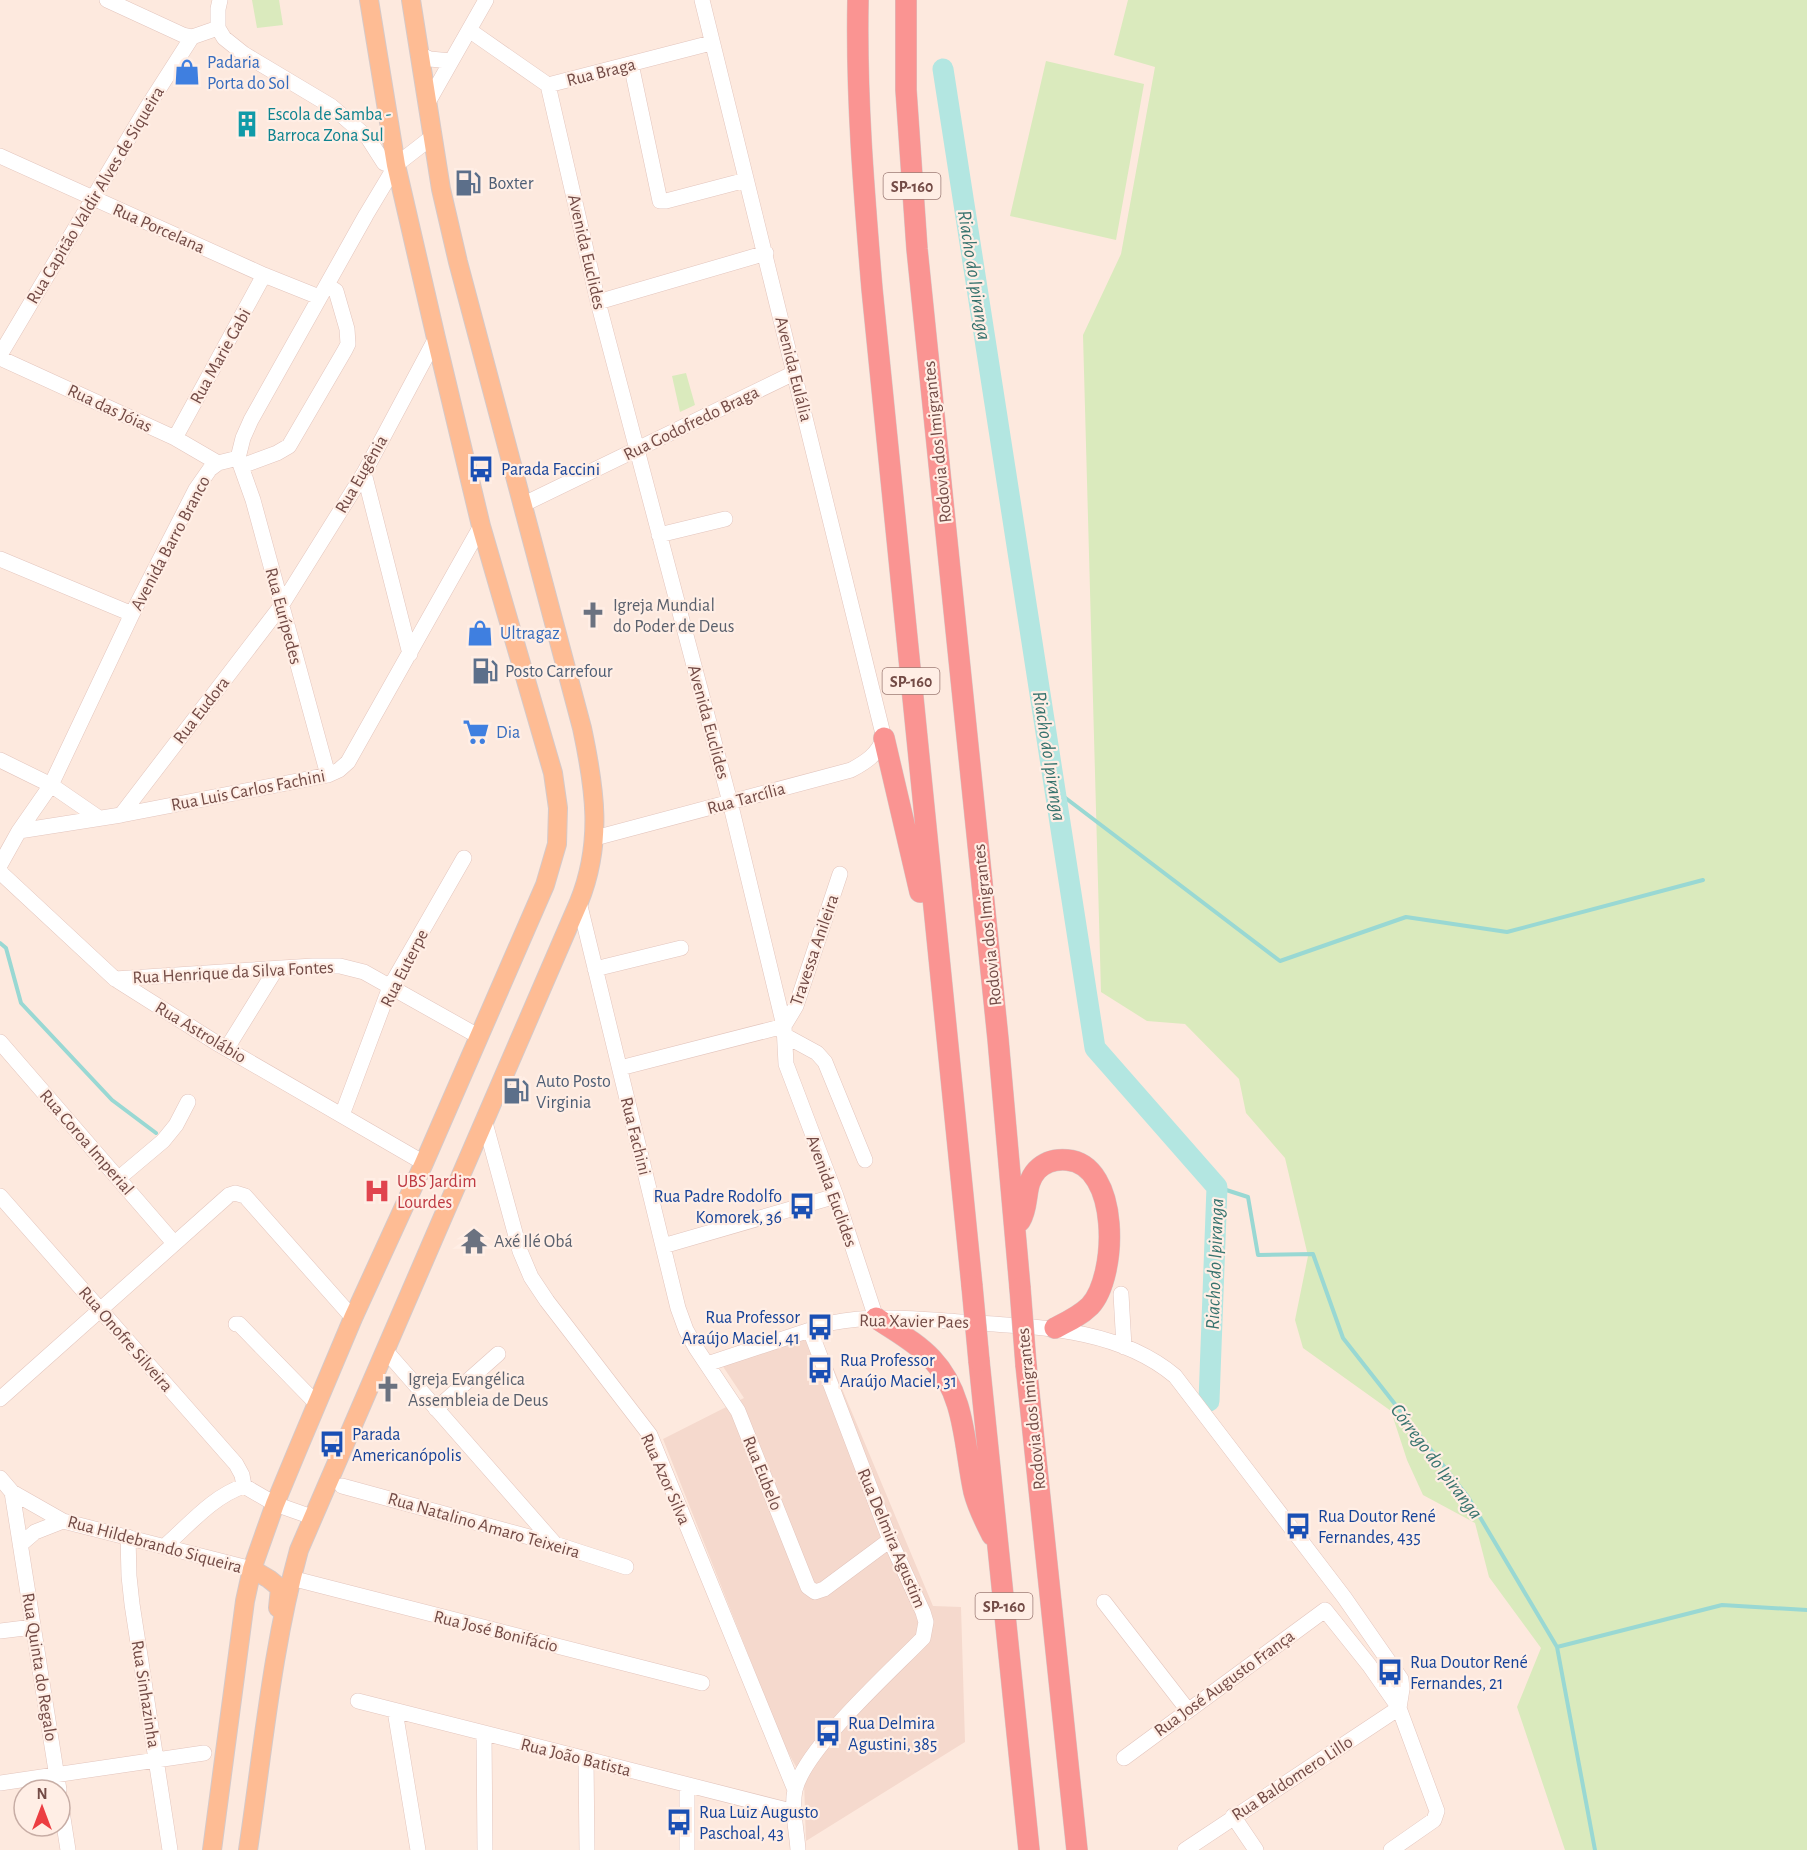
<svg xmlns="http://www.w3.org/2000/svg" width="1807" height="1850" viewBox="0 0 1807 1850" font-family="'Alegreya Sans',sans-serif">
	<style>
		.residential { fill: #f5d9cd }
		.green { fill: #daeabd }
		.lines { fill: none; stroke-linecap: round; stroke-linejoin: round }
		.stream { stroke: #99d8d3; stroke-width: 4 }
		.river { stroke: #b3e6e1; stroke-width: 21 }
		.minor-casing { stroke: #e3c5bd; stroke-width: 16 }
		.major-casing { stroke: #d5c9c8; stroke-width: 20 }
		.highway-casing { stroke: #d5c9c8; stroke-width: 22 }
		.minor { stroke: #fff; stroke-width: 15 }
		.major { stroke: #febc94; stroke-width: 18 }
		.highway { stroke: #fa9492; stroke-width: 21 }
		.highway-bridge-casing { stroke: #d5c9c8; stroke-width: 22; stroke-linecap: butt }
		.highway-bridge { stroke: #fa9492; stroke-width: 21 }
		.labels { text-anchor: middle; stroke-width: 4.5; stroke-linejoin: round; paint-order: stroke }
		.shield { fill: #ffeee5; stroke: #9d7c76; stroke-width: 1.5 }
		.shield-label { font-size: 16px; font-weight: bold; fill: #734b46 }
		.shop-label { font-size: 18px; fill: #366cbe; stroke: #ffeee5; text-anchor: start }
		.street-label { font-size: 18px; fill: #734b46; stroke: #ffeee5 }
		.culture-label { font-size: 18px; fill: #0d838f; stroke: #ffeee5; text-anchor: start }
		.service-label { font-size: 18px; fill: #4e5e75; stroke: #ffeee5; text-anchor: start }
		.transit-label { font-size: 18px; fill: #164399; stroke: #ffeee5; text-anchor: start }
		.worship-label { font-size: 18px; fill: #5b616d; stroke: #ffeee5; text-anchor: start }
		.health-label { font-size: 18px; fill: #be3a42; stroke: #ffeee5; text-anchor: start }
		.water-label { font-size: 20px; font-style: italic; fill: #37736e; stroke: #ffeee5 }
	</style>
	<rect width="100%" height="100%" fill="#fde9de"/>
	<!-- residential -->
	<path class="residential" d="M817,1329L933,1606L961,1607L965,1742L806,1841L804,1781L784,1745L663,1439L744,1398L722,1365Z"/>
	<!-- green -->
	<path class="green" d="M252,0H279L283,25L257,28Z
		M1128,0H1807V1850H1565L1517,1707L1541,1648L1489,1577L1475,1523L1423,1495L1407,1460L1391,1411L1303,1348L1295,1320L1308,1256L1285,1158L1246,1113L1239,1079L1185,1024L1147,1021L1101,992L1083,335L1121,254L1155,67L1114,55Z
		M1046,61L1144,84L1116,240L1010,216Z
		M686,373L695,405L680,412L672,376Z"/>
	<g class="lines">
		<!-- stream -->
		<path class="stream" d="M1055,790L1280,961L1406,917L1507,932L1703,880
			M0,943L6,948L21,1003L112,1100L156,1133
			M1217,1187L1248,1197L1258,1255L1313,1254L1343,1338L1468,1497L1557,1647L1595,1850
			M1557,1647L1722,1605L1807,1610"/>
		<!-- river -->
		<path class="river" d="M943,69L1095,1048L1217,1187L1209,1401"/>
		<!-- minor casing -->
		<g class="minor-casing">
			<path id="minor" d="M107,0L183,35L192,37L218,28
				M220,0L218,9V28L224,38L244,54L331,106L368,138L384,163L396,165L432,137
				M469,30L548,85L711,43
				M419,54L430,59L451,61
				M631,64L660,201H666L746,180
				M548,85L598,302L730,802L779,1005L784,1026L786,1064L836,1196L876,1318
				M427,104L486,0
				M0,156L264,275L319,297
				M598,302L766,253
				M0,355L146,109L192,37
				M0,358L175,438L218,463
				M175,438L264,275
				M238,458L253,500L328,775
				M242,466L277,453L289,446L345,350L348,344L347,329L336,291L327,285
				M364,473L410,654
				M522,505L794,373
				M659,535L725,519
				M0,559L132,614
				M0,760L51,785L99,818
				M121,815L281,606L364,473L436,338
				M19,831L121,815L328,775L339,770L348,762L481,526
				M595,838L851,770C866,762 877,755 884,738L702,0
				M0,865L19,831L51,785L132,614L196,489L210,469L218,463L238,458L243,438L251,420L366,215L396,165
				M0,872L115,979L215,1042L424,1163
				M579,902L678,1308L686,1330L696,1348L738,1411L808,1587L815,1592L824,1589L890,1540
				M595,969L681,948
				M115,979L313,966H340L364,972L478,1036
				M784,1035L817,1053L825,1062L865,1160
				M0,1042L174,1243
				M227,1048L276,969
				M620,1068L784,1026L796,1006L840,874
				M342,1115L390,987L464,858
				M484,1119L520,1251L531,1277L547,1301L650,1435L795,1790
				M119,1178L163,1141L176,1125L188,1102
				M0,1196L236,1464L242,1475L244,1486
				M663,1246L836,1196
				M1121,1294L1124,1347
				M236,1324H239L317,1404
				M385,1350L555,1544
				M707,1364L831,1323C873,1314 919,1319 963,1322C1035,1327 1116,1327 1175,1376L1344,1597L1401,1679L1402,1689L1399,1708L1437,1811L1434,1820L1391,1850
				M0,1399L229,1195L235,1193L245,1196L353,1318
				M436,1409L498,1354
				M0,1478L12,1492L63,1521L252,1569
				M342,1486L555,1544L626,1567
				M12,1492L59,1790
				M128,1537L129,1576L132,1604L170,1850
				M21,1544L35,1532L63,1521
				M165,1546C189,1525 213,1496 244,1486L275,1504L312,1517
				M291,1578L702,1683
				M1104,1602L1187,1709
				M0,1631L33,1627
				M358,1701L795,1812
				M395,1711L418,1850
				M484,1734L485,1850
				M1124,1758L1325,1610L1369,1665L1399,1708
				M586,1759L587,1850
				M0,1783L204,1753
				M687,1786V1850
				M60,1799L68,1850
				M1233,1816L1256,1850
				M798,1850C797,1832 791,1808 795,1790C805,1748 891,1671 923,1638L926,1622L923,1612L890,1540L810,1330
				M1185,1850L1399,1708"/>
		</g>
		<!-- major casing -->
		<g class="major-casing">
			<path id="major" d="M252,1569L269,1579L280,1588L278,1608
				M212,1850L245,1601L252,1569L275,1504L297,1451L353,1318L424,1163L545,885L557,844L558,808L553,773L481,526L436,338L396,165L369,0
				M248,1850C263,1750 272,1647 299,1550L579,902C603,842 595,789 582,728L458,262L441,189L411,0"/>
		</g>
		<!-- highway casing -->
		<g class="highway-casing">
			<path id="highway" d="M858,0C856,97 864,192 872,289L972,1286
				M906,0V90L917,249L998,1039L1020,1288
				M884,738L920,892
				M1020,1221C1030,1205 1023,1185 1037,1170C1045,1162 1056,1159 1067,1160C1120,1164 1118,1276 1090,1306C1080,1316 1067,1322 1055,1328
				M876,1318C895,1331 916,1342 932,1359C966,1395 964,1447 974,1492C978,1508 985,1521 992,1535
				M979,1361L1029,1850
				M1026,1365L1077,1850"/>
		</g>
		<!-- minor -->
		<use href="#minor" class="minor"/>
		<!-- major -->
		<use href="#major" class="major"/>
		<!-- highway -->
		<use href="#highway" class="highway"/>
		<!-- highway-bridge casing -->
		<g class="highway-bridge-casing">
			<path id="highway-bridge" d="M972,1286L979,1361
				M1020,1288L1026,1365"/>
		</g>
		<!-- highway-bridge -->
		<use href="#highway-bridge" class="highway-bridge"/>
	</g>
	<!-- icons -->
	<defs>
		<g id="shop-bare" transform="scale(2.07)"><path d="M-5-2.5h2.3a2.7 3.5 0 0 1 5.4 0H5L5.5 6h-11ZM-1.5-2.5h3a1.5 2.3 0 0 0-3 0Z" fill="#3f7fe0" stroke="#ffeee5" stroke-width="2.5" paint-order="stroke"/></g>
		<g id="building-bare" transform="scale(2.07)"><path d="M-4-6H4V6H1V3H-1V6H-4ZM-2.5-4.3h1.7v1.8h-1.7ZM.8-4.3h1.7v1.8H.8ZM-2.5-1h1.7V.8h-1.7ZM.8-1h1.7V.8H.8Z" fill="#0f9aa8" stroke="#ffeee5" stroke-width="2.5" paint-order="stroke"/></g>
		<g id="fuel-bare" transform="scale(2.07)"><path d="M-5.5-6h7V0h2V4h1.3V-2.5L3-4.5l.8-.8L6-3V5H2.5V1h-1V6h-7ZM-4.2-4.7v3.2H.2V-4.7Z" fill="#5c6f8a" stroke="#ffeee5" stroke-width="2.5" paint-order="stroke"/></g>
		<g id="bus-bare" transform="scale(2.07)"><path d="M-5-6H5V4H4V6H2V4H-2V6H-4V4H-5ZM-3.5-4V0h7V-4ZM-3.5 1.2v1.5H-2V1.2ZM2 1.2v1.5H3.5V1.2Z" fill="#1a4fb4" stroke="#ffeee5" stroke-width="2.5" paint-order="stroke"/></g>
		<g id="church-bare" transform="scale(2.07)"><path d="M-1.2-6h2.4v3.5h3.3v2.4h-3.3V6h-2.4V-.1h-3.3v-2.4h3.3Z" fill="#6b7280" stroke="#ffeee5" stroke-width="2.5" paint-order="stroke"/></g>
		<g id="supermarket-bare" transform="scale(2.07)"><path d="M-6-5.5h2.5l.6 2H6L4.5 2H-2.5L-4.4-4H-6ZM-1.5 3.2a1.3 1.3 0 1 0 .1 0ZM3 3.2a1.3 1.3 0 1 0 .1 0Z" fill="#3f7fe0" stroke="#ffeee5" stroke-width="2.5" paint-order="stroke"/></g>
		<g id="hospital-bare" transform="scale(2.07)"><path d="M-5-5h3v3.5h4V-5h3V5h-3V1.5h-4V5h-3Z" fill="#e0444e" stroke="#ffeee5" stroke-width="2.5" paint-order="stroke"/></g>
		<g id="temple-bare" transform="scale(2.07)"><path d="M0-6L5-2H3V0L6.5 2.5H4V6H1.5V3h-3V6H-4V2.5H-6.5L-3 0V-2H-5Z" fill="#6b7280" stroke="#ffeee5" stroke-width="2.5" paint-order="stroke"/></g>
	</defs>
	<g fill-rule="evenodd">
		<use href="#shop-bare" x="187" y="72"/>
		<use href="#building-bare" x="247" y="124"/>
		<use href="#fuel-bare" x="468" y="183"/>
		<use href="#bus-bare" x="481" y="469"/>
		<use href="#church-bare" x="593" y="615"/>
		<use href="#shop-bare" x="480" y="633"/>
		<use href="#fuel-bare" x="485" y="671"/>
		<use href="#supermarket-bare" x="476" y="732"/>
		<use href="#fuel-bare" x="516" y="1091"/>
		<use href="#hospital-bare" x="377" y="1191"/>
		<use href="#bus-bare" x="802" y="1206"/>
		<use href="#temple-bare" x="474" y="1241"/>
		<use href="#bus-bare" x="820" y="1327"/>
		<use href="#bus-bare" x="820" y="1370"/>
		<use href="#church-bare" x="388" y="1389"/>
		<use href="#bus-bare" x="332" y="1444"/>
		<use href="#bus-bare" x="1298" y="1526"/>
		<use href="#bus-bare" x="1390" y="1672"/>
		<use href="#bus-bare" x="828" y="1733"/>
		<use href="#bus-bare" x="679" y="1822"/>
	</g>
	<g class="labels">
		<!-- shield labels -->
		<g class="shield">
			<rect x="883.5" y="173" width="57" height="26" rx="4.5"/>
			<rect x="882.5" y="668" width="57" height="26" rx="4.5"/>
			<rect x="975.5" y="1593" width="57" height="26" rx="4.5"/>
		</g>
		<g class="shield-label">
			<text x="912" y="192">SP-160</text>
			<text x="911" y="687">SP-160</text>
			<text x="1004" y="1612">SP-160</text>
		</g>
		<!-- shop labels -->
		<g class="shop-label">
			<text x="207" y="68">Padaria<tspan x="207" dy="21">Porta do Sol</tspan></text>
			<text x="500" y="639">Ultragaz</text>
			<text x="496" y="738">Dia</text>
		</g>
		<!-- street labels -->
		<g class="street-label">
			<text transform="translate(601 72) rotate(-14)" y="6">Rua Braga</text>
			<text transform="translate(95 195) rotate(-59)" y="6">Rua Capitão Valdir Alves de Siqueira</text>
			<text transform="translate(159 228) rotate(24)" y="6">Rua Porcelana</text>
			<text transform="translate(587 252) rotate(77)" y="6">Avenida Euclides</text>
			<text transform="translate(220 356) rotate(-61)" y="6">Rua Marie Gabi</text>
			<text transform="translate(794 369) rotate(76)" y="6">Avenida Eulália</text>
			<text transform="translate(110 408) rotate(25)" y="6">Rua das Jóias</text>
			<text transform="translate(691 423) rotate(-26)" y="6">Rua Godofredo Braga</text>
			<text transform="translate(937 442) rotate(-96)" y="6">Rodovia dos Imigrantes</text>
			<text transform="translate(361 474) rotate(-60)" y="6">Rua Eugênia</text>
			<text transform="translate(170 543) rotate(-62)" y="6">Avenida Barro Branco</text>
			<text transform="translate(284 616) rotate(75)" y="6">Rua Eurípedes</text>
			<text transform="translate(201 710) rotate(-52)" y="6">Rua Eudora</text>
			<text transform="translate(709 722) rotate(75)" y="6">Avenida Euclides</text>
			<text transform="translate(248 790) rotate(-11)" y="6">Rua Luis Carlos Fachini</text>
			<text transform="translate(746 798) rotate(-15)" y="6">Rua Tarcília</text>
			<text transform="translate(987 925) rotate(-96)" y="6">Rodovia dos Imigrantes</text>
			<text transform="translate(814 950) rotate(-71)" y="6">Travessa Anileira</text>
			<text transform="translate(404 968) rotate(-63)" y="6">Rua Euterpe</text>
			<text transform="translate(233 972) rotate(-3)" y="6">Rua Henrique da Silva Fontes</text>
			<text transform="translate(201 1032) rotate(31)" y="6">Rua Astrolábio</text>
			<text transform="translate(636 1136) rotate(76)" y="6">Rua Fachini</text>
			<text transform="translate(87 1142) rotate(49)" y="6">Rua Coroa Imperial</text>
			<text transform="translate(832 1191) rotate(70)" y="6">Avenida Euclides</text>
			<text transform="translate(914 1321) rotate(1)" y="6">Rua Xavier Paes</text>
			<text transform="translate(126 1339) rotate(49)" y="6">Rua Onofre Silveira</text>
			<text transform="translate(1031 1409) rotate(-96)" y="6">Rodovia dos Imigrantes</text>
			<text transform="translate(763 1473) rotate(68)" y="6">Rua Eubelo</text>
			<text transform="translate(666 1479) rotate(66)" y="6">Rua Azor Silva</text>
			<text transform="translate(484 1525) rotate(16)" y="6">Rua Natalino Amaro Teixeira</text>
			<text transform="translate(892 1538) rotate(67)" y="6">Rua Delmira Agustim</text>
			<text transform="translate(155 1544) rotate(15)" y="6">Rua Hildebrando Siqueira</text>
			<text transform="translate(496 1631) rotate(14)" y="6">Rua José Bonifácio</text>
			<text transform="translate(40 1667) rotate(81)" y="6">Rua Quinta do Regalo</text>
			<text transform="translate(1224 1683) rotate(-36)" y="6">Rua José Augusto França</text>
			<text transform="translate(146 1694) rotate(81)" y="6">Rua Sinhazinha</text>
			<text transform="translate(576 1757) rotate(14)" y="6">Rua João Batista</text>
			<text transform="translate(1292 1778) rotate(-33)" y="6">Rua Baldomero Lillo</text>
		</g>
		<!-- culture labels -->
		<g class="culture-label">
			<text x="267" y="120">Escola de Samba -<tspan x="267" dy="21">Barroca Zona Sul</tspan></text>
		</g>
		<!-- service labels -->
		<g class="service-label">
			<text x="488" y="189">Boxter</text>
			<text x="505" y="677">Posto Carrefour</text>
			<text x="536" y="1087">Auto Posto<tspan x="536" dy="21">Virginia</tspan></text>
		</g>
		<!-- transit labels -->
		<g class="transit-label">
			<text x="501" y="475">Parada Faccini</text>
			<text x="782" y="1202" text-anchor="end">Rua Padre Rodolfo<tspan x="782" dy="21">Komorek, 36</tspan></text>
			<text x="800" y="1323" text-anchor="end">Rua Professor<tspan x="800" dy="21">Araújo Maciel, 41</tspan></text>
			<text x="840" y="1366">Rua Professor<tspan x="840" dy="21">Araújo Maciel, 31</tspan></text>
			<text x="352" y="1440">Parada<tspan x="352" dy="21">Americanópolis</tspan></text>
			<text x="1318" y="1522">Rua Doutor René<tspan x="1318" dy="21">Fernandes, 435</tspan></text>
			<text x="1410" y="1668">Rua Doutor René<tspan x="1410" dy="21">Fernandes, 21</tspan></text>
			<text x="848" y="1729">Rua Delmira<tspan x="848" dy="21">Agustini, 385</tspan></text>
			<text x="699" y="1818">Rua Luiz Augusto<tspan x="699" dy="21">Paschoal, 43</tspan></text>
		</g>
		<!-- worship labels -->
		<g class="worship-label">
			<text x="613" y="611">Igreja Mundial<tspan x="613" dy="21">do Poder de Deus</tspan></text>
			<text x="494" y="1247">Axé Ilé Obá</text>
			<text x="408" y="1385">Igreja Evangélica<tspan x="408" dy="21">Assembleia de Deus</tspan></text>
		</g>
		<!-- health labels -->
		<g class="health-label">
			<text x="397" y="1187">UBS Jardim<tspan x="397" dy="21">Lourdes</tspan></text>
		</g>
		<!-- water labels -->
		<g class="water-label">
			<text transform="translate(975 275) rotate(81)" y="7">Riacho do Ipiranga</text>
			<text transform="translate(1050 756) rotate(81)" y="7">Riacho do Ipiranga</text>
			<text transform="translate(1214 1264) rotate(-88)" y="7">Riacho do Ipiranga</text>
			<text transform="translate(1437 1461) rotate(53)" y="7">Córrego do Ipiranga</text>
		</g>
	</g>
	<!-- north arrow -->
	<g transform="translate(42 1808)"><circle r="28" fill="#ffeee5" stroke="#c7ada5" stroke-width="1.5"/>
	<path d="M0-4.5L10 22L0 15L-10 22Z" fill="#ec3e42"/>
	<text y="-9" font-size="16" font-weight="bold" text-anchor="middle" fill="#734b46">N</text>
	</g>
</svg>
